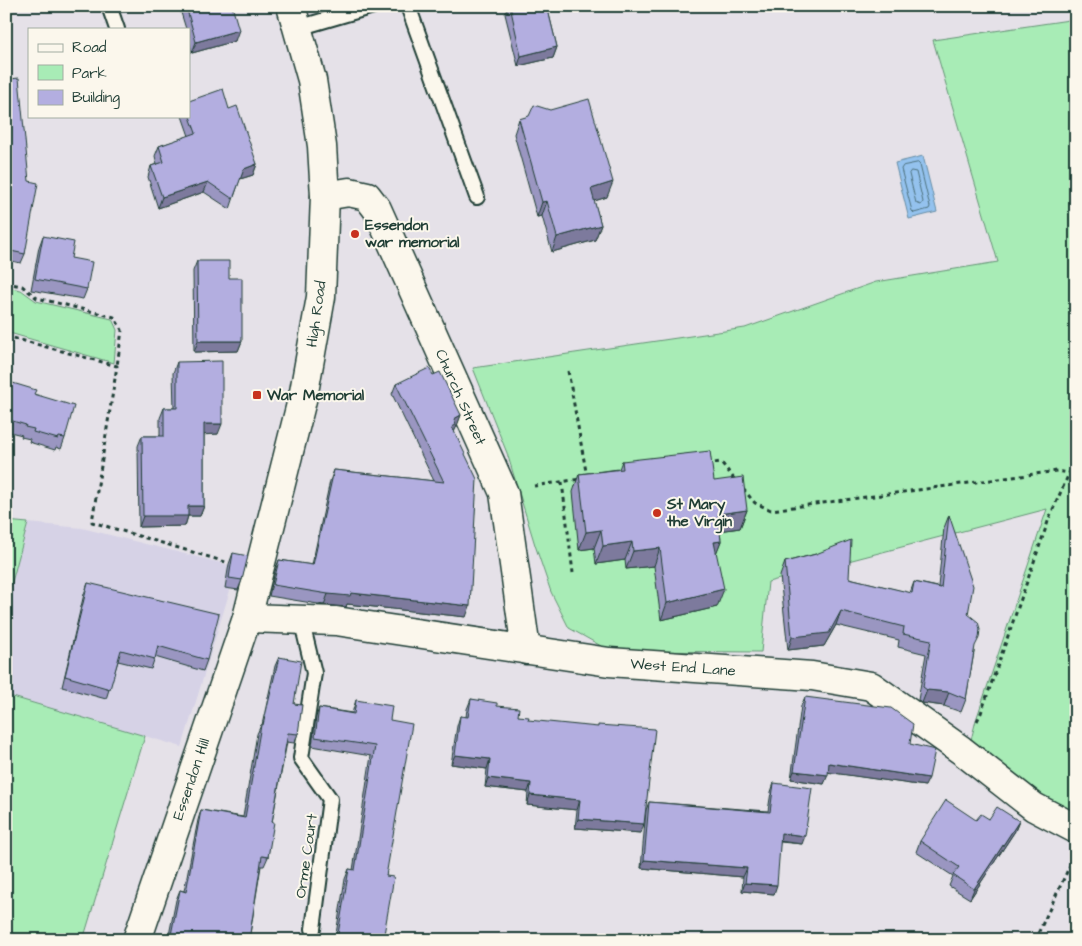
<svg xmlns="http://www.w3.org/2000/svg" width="1082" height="946" viewBox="0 0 1082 946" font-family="'Architects Daughter',sans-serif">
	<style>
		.built { fill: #d6d2e6 }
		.green { fill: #a8ecb6; stroke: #649475 }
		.water { fill: #94c2ee; stroke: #658da4 }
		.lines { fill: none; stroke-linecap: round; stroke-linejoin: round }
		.shore { stroke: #4e727e; stroke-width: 1 }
		.lane-casing { stroke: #1f3d34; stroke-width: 18 }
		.street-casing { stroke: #1f3d34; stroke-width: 31 }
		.secondary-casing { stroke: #1f3d34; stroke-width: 31 }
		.path { stroke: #1f3d34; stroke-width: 3; stroke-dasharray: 4 4; stroke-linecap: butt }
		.lane { stroke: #fbf7ec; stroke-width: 14 }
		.street { stroke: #fbf7ec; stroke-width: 28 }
		.secondary { stroke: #fbf7ec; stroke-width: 28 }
		.wall { fill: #9a96c1; stroke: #1f3d34 }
		.shaded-wall { fill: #7d7a9d; stroke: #1f3d34 }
		.building { fill: #b3aee0; stroke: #1f3d34 }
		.poi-dot { fill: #c8321e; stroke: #fbf7ec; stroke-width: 2 }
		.labels { text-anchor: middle; stroke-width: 4; stroke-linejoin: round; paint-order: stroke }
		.poi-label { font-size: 15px; font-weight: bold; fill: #1f3d34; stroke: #fbf7ec; text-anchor: start }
		.street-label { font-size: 15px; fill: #1f3d34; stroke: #fbf7ec }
	</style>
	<rect width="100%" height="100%" fill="#e5e1e8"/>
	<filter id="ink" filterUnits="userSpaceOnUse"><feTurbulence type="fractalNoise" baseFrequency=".02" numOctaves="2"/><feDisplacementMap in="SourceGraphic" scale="10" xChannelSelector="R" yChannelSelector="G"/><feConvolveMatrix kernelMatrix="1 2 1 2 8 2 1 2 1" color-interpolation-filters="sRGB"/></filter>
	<g filter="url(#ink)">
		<!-- built -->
		<path class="built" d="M28,523L82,528L233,566L231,587L182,747L6,695V604Z"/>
		<!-- green -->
		<path class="green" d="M1076,19V815L1040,797L971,740L976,720L1047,509L768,582L761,652L610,651L569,628L551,592L535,545L507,453L473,368L745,328L876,282L998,262L933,40Z
			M6,287L21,290L36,301L112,319L117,330L114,363L6,332Z
			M6,521L28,523L6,604Z
			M6,695L145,736L83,940H6Z"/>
		<!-- water -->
		<path class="water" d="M923,156L937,212L909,219L895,163Z"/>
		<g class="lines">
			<!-- shore -->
			<path class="shore" d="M918,163L920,165L930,207L929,209L914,213L912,211L901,169L903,166Z
				M911,171L916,172L923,202L921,205L916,203L909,174Z"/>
			<!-- lane casing -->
			<g class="lane-casing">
				<path id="lane" d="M109,6L117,29
					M408,6L477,197
					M298,28L373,6
					M301,619L314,673L301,758L330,799L313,929"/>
			</g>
			<!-- street casing -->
			<g class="street-casing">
				<path id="street" d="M325,196L349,192L367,196L377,209L504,493L526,650
					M247,618L336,621L609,662L812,676L871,686L961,750L1034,807L1076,829"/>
			</g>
			<!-- secondary casing -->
			<g class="secondary-casing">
				<path id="secondary" d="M137,940L247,618L304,392L321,297L325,196L322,146L312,80L291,6"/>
			</g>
			<!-- path -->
			<path class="path" d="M6,283L22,286L37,298L114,317L122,330L117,366
				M6,336L117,366L92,522L229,563
				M568,371L587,477
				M707,464L721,462L735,480
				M562,482L573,573
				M534,486L580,479
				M743,489L755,503L771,510L1057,471L1068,473
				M977,721L981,713L1050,516L1076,458
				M1035,940L1073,859"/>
			<!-- lane -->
			<use href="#lane" class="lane"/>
			<!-- street -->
			<use href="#street" class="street"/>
			<!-- secondary -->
			<use href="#secondary" class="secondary"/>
		</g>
		<!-- wall -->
		<path class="wall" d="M179,6H232L235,41L192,53L189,40V29H186Z
			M508,6H547L557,47L553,58L518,66L505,14Z
			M6,35L25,254L21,263L6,260Z
			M189,101L229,109L257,164L253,175L240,179L230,209L204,192L158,208L148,177L151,166L157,164L155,156L159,146L189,136L182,116H189Z
			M519,119L607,197L594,201L601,225L595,240L552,252L542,216L537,217L514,134Z
			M43,236L71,258L87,289L83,299L31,290L39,247Z
			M197,261L242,341L238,351L194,352L193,271Z
			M177,362L218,434H204V506L200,516H188L185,526L139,527L138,446L142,436H160V418L164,408H174L173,373Z
			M433,375L461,415L454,432L466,617L347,604L346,607L324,605L269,596L275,571L279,560L312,565L330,481L334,470L434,481L392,394L396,384Z
			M6,381L34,394L65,438L61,449L56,447L55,450L29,442L30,439L21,437L22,435L6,431Z
			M622,461L714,481L747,510L740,528L720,531L721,541L716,553L717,607L661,620L654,566L626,569L625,560L596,564L594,548L579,550L573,492L579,474L619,469Z
			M949,515L968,614L974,652L966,699L961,712L944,706L922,703L918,700L926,654L898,647L899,640L836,625L824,646L788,650L780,576L785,562L816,554L849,578L910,593L914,582L938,587L944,528Z
			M233,553L242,580L238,590L225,588L229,564Z
			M88,583L207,660L203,671L155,657L151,669L118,661L106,699L62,687L84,594Z
			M279,657L294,704L298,734L294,743L287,742L272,822L268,857L264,866H261L249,940H168L176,900L180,890L184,891L198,820L201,810L243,817L257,734L261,725H262L275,666Z
			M805,697L910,744L925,786L828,772L824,784L791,779L801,706Z
			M471,699L497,706L518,716L528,720L641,833L575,828L577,810L527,805L528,792L485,787L487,769L451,764L457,726L460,716L466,717L467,709Z
			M356,700L390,720L386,876L383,940H335L345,879L349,869L353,870L371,756L312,746L316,717L319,708L352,713Z
			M774,783L802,844L780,842L774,894L742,891L743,877L641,868L646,810L649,802L768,811L771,792Z
			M989,819L1019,821L1015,831L970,899L949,886L953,876L916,852L920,841L976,820Z"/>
		<!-- shaded-wall -->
		<path class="shaded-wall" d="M239,30L235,41L192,53L196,42Z
			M557,47L553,58L518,66L521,56Z
			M257,164L253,175L240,179L244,169Z
			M208,182L204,192L158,208L162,197Z
			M613,182L607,197L585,204L591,189Z
			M547,201L542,216L537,217L542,202Z
			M601,225L595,240L552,252L557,237Z
			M198,341H242L238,351L194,352Z
			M461,415L457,426L452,436L450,430L454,419Z
			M204,424H222L218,434L200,435Z
			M188,506H204L200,516H188L185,526L139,527L143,516Z
			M747,510L740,528L711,532L718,514Z
			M601,530L594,548L579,550L586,532Z
			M721,541L714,559V542Z
			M632,542L625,560L596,564L603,546Z
			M660,548L654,566L626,569L633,551Z
			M724,589L717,607L661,620L667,603Z
			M351,593L470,606L466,617L347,604L346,607L324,605L328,594Z
			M841,611L836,625L824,646L788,650L792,637Z
			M927,690L949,692L944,706L922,703Z
			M455,755L490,759L487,769L451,764Z
			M829,763L929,778L925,786L826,772Z
			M794,771L828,775L824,784L791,779Z
			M488,778L531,783L528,792L485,787Z
			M530,795L580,800L577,810L527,805Z
			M578,819L644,824L641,833L575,828Z
			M1019,821L1015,831L970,899L974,889Z
			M781,833L805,836L802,844L778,841Z
			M644,860L747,868L743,877L641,868Z
			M745,883L777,885L774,894L742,891Z"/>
		<!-- building -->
		<path class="building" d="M186,6H232L239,30L196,42Z
			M510,6H547L557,47L521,56Z
			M6,35L10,79L19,78L29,181L38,183L25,254L6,250Z
			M223,89L229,109L237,106L257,164L244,169L233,199L208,182L162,197L151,166L164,162L159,146L196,133L189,114V101Z
			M589,99L613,182L591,189L601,225L557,237L547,201L542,202L519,119L529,116L534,105L550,110Z
			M43,236L74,242L71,258L92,262L87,289L35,279Z
			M197,261H229V278H242V341H198Z
			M222,361V424H204V506H188V516H143L142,436H164V408H177V362Z
			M429,368L433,375L440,372L461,415L454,419L456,425L452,427L477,479L470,606L351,593L350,596L328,594L273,585L279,560L313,565L334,470L444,482L396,384Z
			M6,381L36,390L34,394L74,406L65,438L59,437L58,439L33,432L34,429L25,427L26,425L6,419Z
			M710,451L714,481L743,477L747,510L718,514L721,541L714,542L724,589L667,603L660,548L633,551L632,542L603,546L601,530L586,532L579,474L623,469L622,461Z
			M949,515L973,586L968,614L978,622L980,629L979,638L975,646L966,699L949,692L927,690L923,687L931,640L903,634L904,627L841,611L829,633L792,637L785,562L816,554L851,540L849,578L912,593L914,582L941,588Z
			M233,553L248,556L242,580L229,578Z
			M88,583L219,614L207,660L158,646L155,659L121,650L110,689L65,676Z
			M279,657L301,661L294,704L302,705L298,734L288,733L272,822H274L268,857L262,856L249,940H170L180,890L186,892L201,810L245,818L261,725H263Z
			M805,697L891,708L913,724L910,744L935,750L929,778L829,763L828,775L794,771Z
			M471,699L497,703V706L519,708L518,716L529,717L528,720L598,727V725L655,729L644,824L578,819L580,800L530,795L531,783L488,778L490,759L455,755L460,716L468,717Z
			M356,700L392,706L390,720L412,724L386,876L394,877L383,940H337L349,869L355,870L375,746L315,737L319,708L354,714Z
			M774,783L812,788L805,836L781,833L777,885L745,883L747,868L644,860L649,802L770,812Z
			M946,800L976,820L981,814L989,819L997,807L1019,821L974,889L953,875L959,867L920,841Z"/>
	</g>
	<!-- markers -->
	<g class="poi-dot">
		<circle cx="355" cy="234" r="5"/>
		<rect x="252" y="390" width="10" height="10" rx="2.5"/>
		<circle cx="657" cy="513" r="5"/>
	</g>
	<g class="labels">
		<!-- poi labels -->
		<g class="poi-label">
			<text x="365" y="230">Essendon<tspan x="365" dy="17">war memorial</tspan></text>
			<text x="267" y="400">War Memorial</text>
			<text x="667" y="509">St Mary<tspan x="667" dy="17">the Virgin</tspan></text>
		</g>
		<!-- street labels -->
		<g class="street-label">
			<text transform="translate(316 314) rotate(-82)" y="5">High Road</text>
			<text transform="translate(461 397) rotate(66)" y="5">Church Street</text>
			<text transform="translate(683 667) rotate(4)" y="5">West End Lane</text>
			<text transform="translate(191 779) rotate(-71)" y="5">Essendon Hill</text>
			<text transform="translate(306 856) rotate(-82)" y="5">Orme Court</text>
		</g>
	</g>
	<!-- margin -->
	<rect width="1082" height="946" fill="none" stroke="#fbf7ec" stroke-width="25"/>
	<rect x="12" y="12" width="1057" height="921" fill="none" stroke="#1f3d34" stroke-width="2" filter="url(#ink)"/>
	<!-- legend -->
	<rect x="28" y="28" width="162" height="90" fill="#fbf7ec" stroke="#a3ada2"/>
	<rect x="38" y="44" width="25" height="8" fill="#fbf7ec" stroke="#a3ada2"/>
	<text x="72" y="52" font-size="15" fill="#1f3d34">Road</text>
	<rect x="38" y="65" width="25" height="15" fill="#a8ecb6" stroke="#a3ada2"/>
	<text x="72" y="78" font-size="15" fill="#1f3d34">Park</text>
	<rect x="38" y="90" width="25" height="15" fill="#b3aee0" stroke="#a3ada2"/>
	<text x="72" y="102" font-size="15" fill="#1f3d34">Building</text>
</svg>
